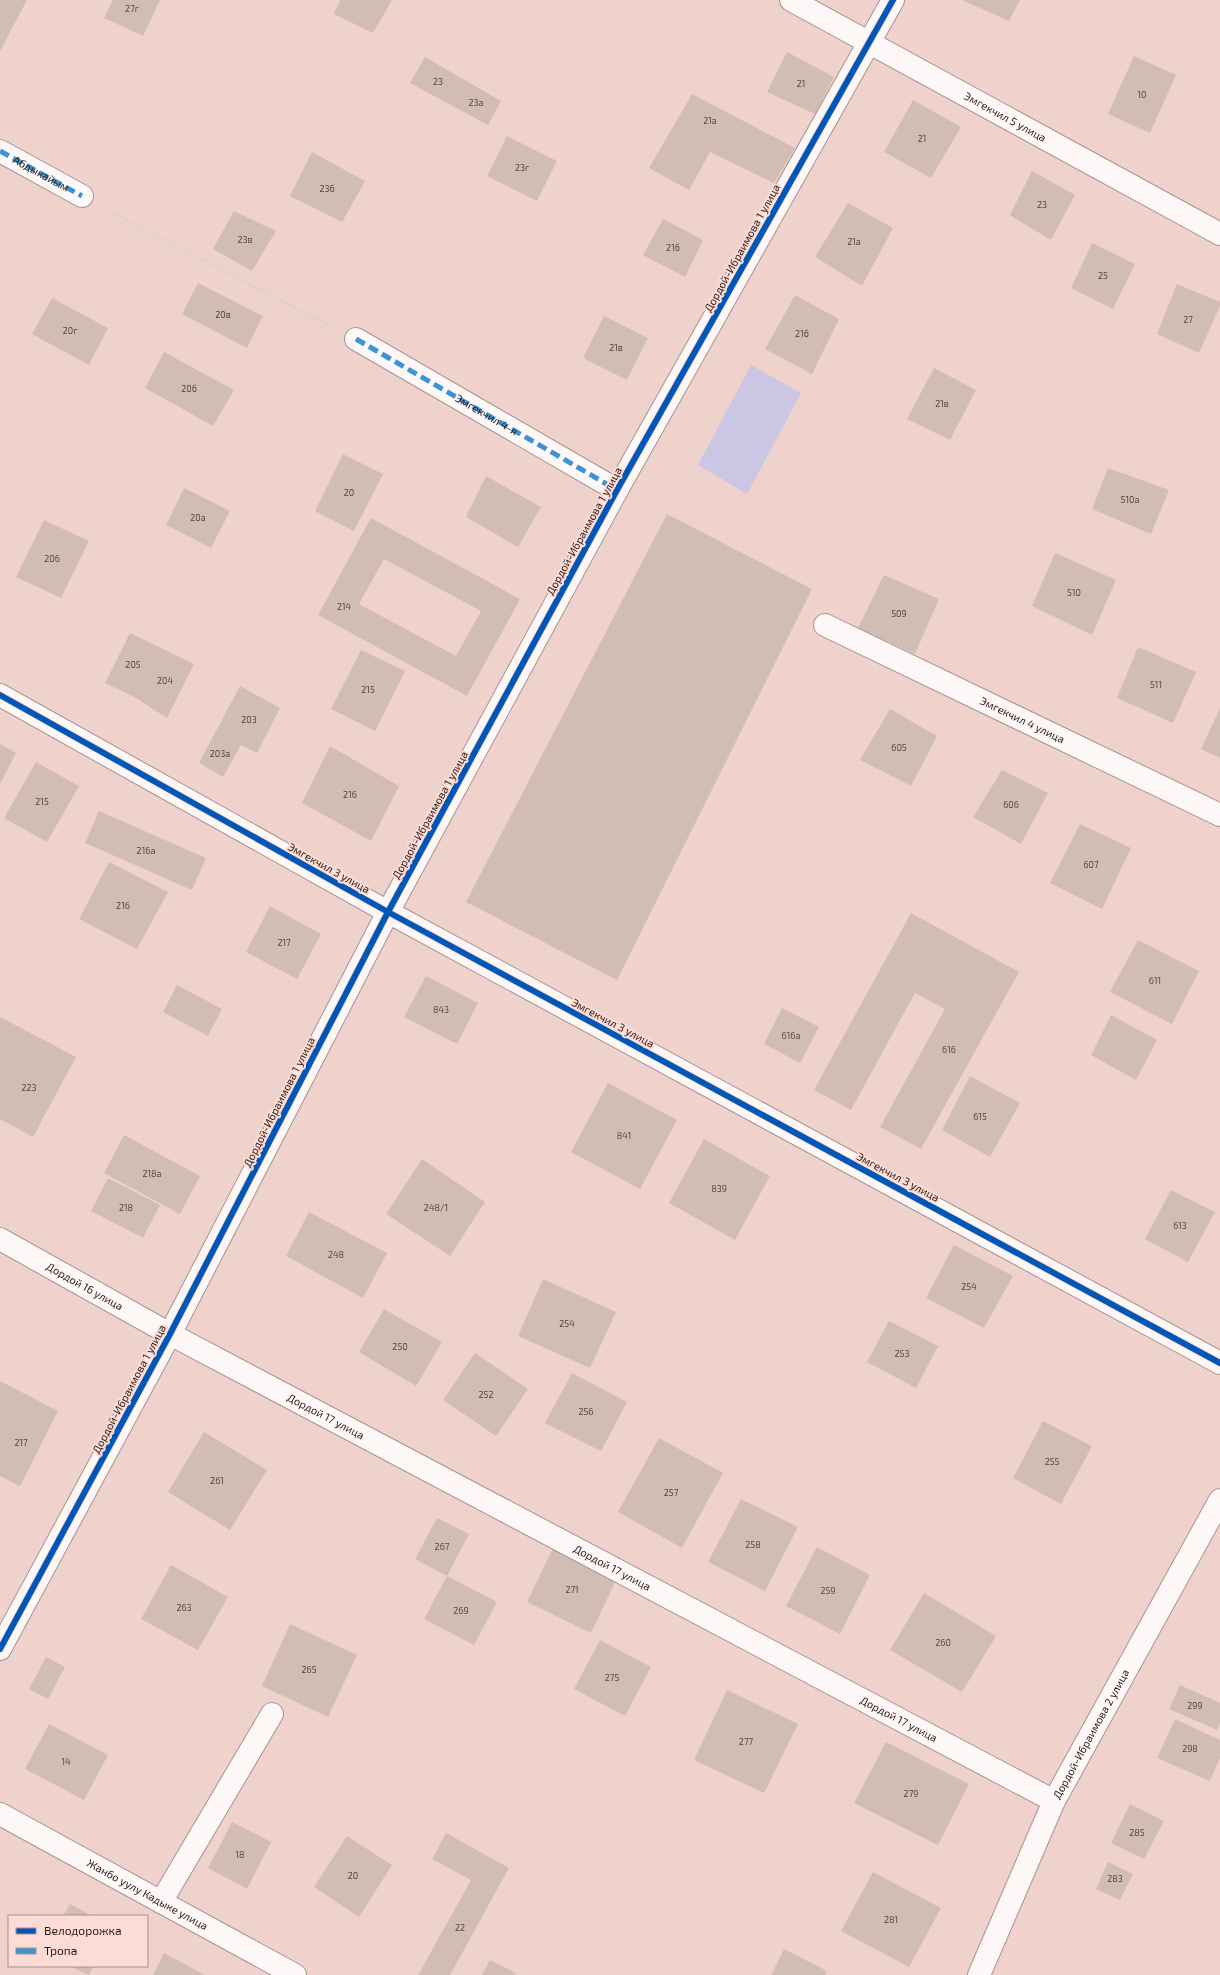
<svg xmlns="http://www.w3.org/2000/svg" width="1220" height="1975" viewBox="0 0 1220 1975" font-family="'Exo 2',sans-serif">
	<style>
		.green { fill: #cbc6e4 }
		.building { fill: #d2bdb5; fill-rule: evenodd }
		.lines { fill: none; stroke-linecap: round; stroke-linejoin: round }
		.minor-casing { stroke: #a8928e; stroke-width: 24 }
		.path { stroke: #dbd1cf; stroke-width: 2.5; stroke-dasharray: 3 2; stroke-linecap: butt }
		.minor { stroke: #fdf8f7; stroke-width: 22 }
		.quiet { stroke: #3c94d4; stroke-width: 5; stroke-dasharray: 10 5; stroke-linecap: butt }
		.cycleway-casing { stroke: #fcdcd4; stroke-width: 8 }
		.cycleway { stroke: #0057b8; stroke-width: 6 }
		.labels { text-anchor: middle; stroke-width: 4; stroke-linejoin: round; paint-order: stroke }
		.number-label { font-size: 9px; fill: #594540 }
		.street-label { font-size: 11px; fill: #2d1a16; stroke: #fcdcd4 }
	</style>
	<rect width="100%" height="100%" fill="#efd2cc"/>
	<!-- green -->
	<path class="green" d="M751,365L801,393L747,494L698,465Z"/>
	<!-- building -->
	<path class="building" d="M0,0H27L0,51Z
		M113,0H160L143,36L104,18Z
		M340,0H392L373,33L334,14Z
		M962,0H1020L1009,21Z
		M787,52L834,77L815,114L767,92Z
		M1134,56L1176,75L1150,133L1108,114Z
		M425,57L501,101L488,125L410,83Z
		M692,94L795,148L774,183L710,152L689,190L649,168Z
		M913,100L961,127L931,178L884,152Z
		M507,136L557,161L537,201L487,176Z
		M312,152L365,181L342,222L290,196Z
		M1032,171L1075,195L1051,240L1010,215Z
		M848,203L893,228L862,286L815,257Z
		M234,211L276,231L252,271L213,249Z
		M663,219L703,240L685,277L643,255Z
		M1092,243L1135,264L1113,309L1071,288Z
		M198,283L263,316L247,348L182,314Z
		M1177,284L1220,302V306L1199,353L1157,334Z
		M795,295L839,319L812,374L765,349Z
		M52,298L108,328L89,365L32,334Z
		M604,316L648,338L627,380L583,358Z
		M164,352L234,390L213,426L145,388Z
		M934,368L976,390L950,440L907,419Z
		M343,454L383,474L354,531L315,511Z
		M1108,468L1169,490L1151,534L1092,509Z
		M486,476L541,507L518,547L466,517Z
		M184,488L230,511L211,548L166,525Z
		M667,514L812,589L617,980L466,902Z
		M371,518L520,599L467,696L318,615ZM384,559L481,611L456,656L359,604Z
		M44,520L89,541L61,598L16,577Z
		M1055,553L1116,580L1092,635L1032,606Z
		M884,575L939,599L915,654L858,628Z
		M130,633L194,664L167,718L136,698L105,683Z
		M1138,647L1196,672L1173,723L1117,698Z
		M361,650L405,671L375,731L331,709Z
		M240,686L280,708L257,753L241,745L223,777L199,763Z
		M1220,708V758L1201,749Z
		M890,709L937,736L911,786L860,760Z
		M0,744L16,753L0,784Z
		M330,746L399,786L371,841L302,803Z
		M36,762L79,786L47,842L4,818Z
		M1002,770L1048,793L1021,844L973,817Z
		M99,811L206,858L192,890L85,843Z
		M1080,824L1131,848L1102,909L1050,883Z
		M109,862L168,892L137,949L79,919Z
		M270,906L321,934L297,979L246,952Z
		M911,913L1019,972L921,1149L880,1127L945,1009L915,993L851,1110L814,1090Z
		M1138,940L1199,971L1172,1024L1110,992Z
		M426,976L478,1003L457,1044L404,1017Z
		M177,985L222,1009L208,1036L163,1012Z
		M782,1008L819,1027L800,1063L764,1044Z
		M1111,1015L1157,1040L1136,1080L1091,1055Z
		M0,1017L76,1057L33,1137L0,1119Z
		M970,1076L1020,1103L990,1157L942,1130Z
		M608,1083L677,1120L640,1189L571,1152Z
		M124,1135L200,1176L180,1214L104,1173Z
		M704,1139L770,1176L735,1240L669,1203Z
		M422,1159L485,1202L450,1256L386,1214Z
		M108,1178L160,1205L143,1238L91,1211Z
		M1171,1190L1215,1212L1188,1262L1145,1239Z
		M309,1212L387,1253L363,1298L286,1256Z
		M954,1245L1013,1276L984,1328L926,1298Z
		M543,1279L616,1312L590,1368L518,1336Z
		M384,1309L442,1342L416,1386L359,1352Z
		M889,1321L938,1346L916,1388L867,1362Z
		M475,1353L528,1389L496,1436L443,1400Z
		M572,1373L627,1402L601,1451L545,1423Z
		M0,1381L58,1411L20,1486L0,1476Z
		M1043,1421L1092,1446L1061,1504L1013,1478Z
		M204,1432L267,1470L230,1530L168,1492Z
		M659,1438L723,1473L682,1548L618,1512Z
		M741,1499L798,1527L765,1591L708,1562Z
		M437,1518L469,1534L447,1576L415,1559Z
		M817,1547L870,1575L840,1634L786,1606Z
		M553,1548L617,1578L591,1633L527,1602Z
		M171,1565L228,1597L198,1650L141,1619Z
		M447,1576L497,1602L474,1645L424,1619Z
		M924,1593L996,1636L962,1692L890,1650Z
		M290,1624L357,1655L328,1717L262,1686Z
		M600,1640L651,1667L625,1716L574,1689Z
		M46,1657L65,1667L48,1699L29,1689Z
		M1180,1685L1220,1703V1723L1217,1730L1169,1709Z
		M727,1690L798,1724L764,1793L694,1760Z
		M1175,1719L1220,1740V1758L1210,1781L1157,1758Z
		M49,1724L108,1755L84,1800L25,1769Z
		M886,1742L969,1784L938,1845L854,1803Z
		M1130,1804L1164,1821L1144,1859L1111,1843Z
		M232,1822L271,1842L247,1889L208,1868Z
		M446,1833L509,1868L450,1975H418L471,1880L432,1859Z
		M347,1836L392,1865L359,1917L314,1887Z
		M1108,1862L1133,1874L1120,1900L1096,1889Z
		M873,1872L941,1908L909,1967L841,1931Z
		M70,1904L92,1916H63Z
		M784,1949L827,1971L825,1975H771Z
		M164,1953L205,1975H153Z
		M490,1960L516,1973L515,1975H482Z
		M69,1966H94L89,1975Z"/>
	<g class="lines">
		<!-- minor casing -->
		<g class="minor-casing">
			<g id="minor">
				<path id="s1" d="M791,0L1220,234"/>
				<path id="s2" d="M0,151L82,196"/>
				<path id="s3" d="M356,339L617,490"/>
				<path id="s4" d="M825,625L1220,815"/>
				<path d="M0,695L388,912L1220,1363"/>
				<path id="s5" d="M0,1239L170,1334L1054,1801"/>
				<path d="M0,1649L170,1334L388,912L617,490L893,0"/>
				<path id="s6" d="M0,1814L295,1975"/>
				<path d="M161,1902L272,1714"/>
				<path id="s7" d="M979,1975L1054,1801L1220,1500"/>
			</g>
		</g>
		<!-- path -->
		<path class="path" d="M107,210L330,326"/>
		<!-- minor -->
		<use href="#minor" class="minor"/>
		<!-- quiet -->
		<path class="quiet" d="M0,151L82,196
			M356,339L617,490"/>
		<!-- cycleway casing -->
		<g class="cycleway-casing">
			<path id="cycleway" d="M0,695L388,912L1220,1363
				M0,1649L170,1334L388,912L617,490L893,0"/>
		</g>
		<!-- cycleway -->
		<use href="#cycleway" class="cycleway"/>
	</g>
	<g class="labels">
		<!-- number labels -->
		<g class="number-label">
			<text x="132" y="12">27г</text>
			<text x="438" y="85">23</text>
			<text x="801" y="87">21</text>
			<text x="1142" y="98">10</text>
			<text x="476" y="106">23а</text>
			<text x="710" y="124">21а</text>
			<text x="922" y="142">21</text>
			<text x="522" y="171">23г</text>
			<text x="327" y="192">23б</text>
			<text x="1042" y="208">23</text>
			<text x="245" y="243">23в</text>
			<text x="854" y="245">21а</text>
			<text x="673" y="251">21б</text>
			<text x="1103" y="279">25</text>
			<text x="223" y="318">20в</text>
			<text x="1188" y="323">27</text>
			<text x="70" y="334">20г</text>
			<text x="802" y="337">21б</text>
			<text x="616" y="351">21в</text>
			<text x="189" y="392">20б</text>
			<text x="942" y="407">21в</text>
			<text x="349" y="496">20</text>
			<text x="1130" y="503">510а</text>
			<text x="198" y="521">20а</text>
			<text x="52" y="562">206</text>
			<text x="1074" y="596">510</text>
			<text x="344" y="610">214</text>
			<text x="899" y="617">509</text>
			<text x="133" y="668">205</text>
			<text x="165" y="684">204</text>
			<text x="1156" y="688">511</text>
			<text x="368" y="693">215</text>
			<text x="249" y="723">203</text>
			<text x="899" y="751">605</text>
			<text x="220" y="757">203а</text>
			<text x="350" y="798">216</text>
			<text x="42" y="805">215</text>
			<text x="1011" y="808">606</text>
			<text x="146" y="854">216а</text>
			<text x="1091" y="868">607</text>
			<text x="123" y="909">216</text>
			<text x="284" y="946">217</text>
			<text x="1155" y="984">611</text>
			<text x="441" y="1013">843</text>
			<text x="791" y="1039">616а</text>
			<text x="949" y="1053">616</text>
			<text x="29" y="1091">223</text>
			<text x="980" y="1120">615</text>
			<text x="624" y="1139">841</text>
			<text x="152" y="1177">218а</text>
			<text x="719" y="1192">839</text>
			<text x="126" y="1211">218</text>
			<text x="436" y="1211">248/1</text>
			<text x="1180" y="1229">613</text>
			<text x="336" y="1258">248</text>
			<text x="969" y="1290">254</text>
			<text x="567" y="1327">254</text>
			<text x="400" y="1350">250</text>
			<text x="902" y="1357">253</text>
			<text x="486" y="1398">252</text>
			<text x="586" y="1415">256</text>
			<text x="21" y="1446">217</text>
			<text x="1052" y="1465">255</text>
			<text x="217" y="1484">261</text>
			<text x="671" y="1496">257</text>
			<text x="753" y="1548">258</text>
			<text x="442" y="1550">267</text>
			<text x="572" y="1593">271</text>
			<text x="828" y="1594">259</text>
			<text x="184" y="1611">263</text>
			<text x="461" y="1614">269</text>
			<text x="943" y="1646">260</text>
			<text x="309" y="1673">265</text>
			<text x="612" y="1681">275</text>
			<text x="1195" y="1709">299</text>
			<text x="746" y="1745">277</text>
			<text x="1190" y="1752">298</text>
			<text x="66" y="1765">14</text>
			<text x="911" y="1797">279</text>
			<text x="1137" y="1836">285</text>
			<text x="240" y="1858">18</text>
			<text x="353" y="1879">20</text>
			<text x="1115" y="1882">283</text>
			<text x="891" y="1923">281</text>
			<text x="460" y="1931">22</text>
		</g>
		<!-- street labels -->
		<g class="street-label">
			<text dy="4" stroke="none"><textPath href="#s1" startOffset="244">Эмгекчил 5 улица</textPath></text>
			<text dy="4" stroke="none"><textPath href="#s2" startOffset="47">Абдыкайым</textPath></text>
			<text transform="translate(742 248) rotate(-61)" y="4">Дордой-Ибраимова 1 улица</text>
			<text dy="4" stroke="none"><textPath href="#s3" startOffset="151">Эмгекчил 4-я</textPath></text>
			<text transform="translate(584 531) rotate(-61)" y="4">Дордой-Ибраимова 1 улица</text>
			<text dy="4" stroke="none"><textPath href="#s4" startOffset="219">Эмгекчил 4 улица</textPath></text>
			<text transform="translate(430 815) rotate(-61)" y="4">Дордой-Ибраимова 1 улица</text>
			<text transform="translate(329 868) rotate(29)" y="4">Эмгекчил 3 улица</text>
			<text transform="translate(613 1023) rotate(28)" y="4">Эмгекчил 3 улица</text>
			<text transform="translate(279 1102) rotate(-63)" y="4">Дордой-Ибраимова 1 улица</text>
			<text transform="translate(898 1177) rotate(28)" y="4">Эмгекчил 3 улица</text>
			<text dy="4" stroke="none"><textPath href="#s5" startOffset="97">Дордой 16 улица</textPath></text>
			<text transform="translate(129 1389) rotate(-62)" y="4">Дордой-Ибраимова 1 улица</text>
			<text dy="4" stroke="none"><textPath href="#s5" startOffset="371">Дордой 17 улица</textPath></text>
			<text dy="4" stroke="none"><textPath href="#s5" startOffset="695">Дордой 17 улица</textPath></text>
			<text dy="4" stroke="none"><textPath href="#s5" startOffset="1019">Дордой 17 улица</textPath></text>
			<text dy="4" stroke="none"><textPath href="#s7" startOffset="266">Дордой-Ибраимова 2 улица</textPath></text>
			<text dy="4" stroke="none"><textPath href="#s6" startOffset="168">Жанбо уулу Кадыке улица</textPath></text>
		</g>
	</g>
	<!-- legend -->
	<rect x="8" y="1915" width="140" height="52" fill="#fcdcd4" stroke="#a98e88"/>
	<rect x="16" y="1928" width="20" height="6" fill="#0057b8" stroke="#a98e88"/>
	<text x="44" y="1935" font-size="12" fill="#2d1a16">Велодорожка</text>
	<rect x="16" y="1948" width="20" height="6" fill="#3c94d4" stroke="#a98e88"/>
	<text x="44" y="1955" font-size="12" fill="#2d1a16">Тропа</text>
</svg>
